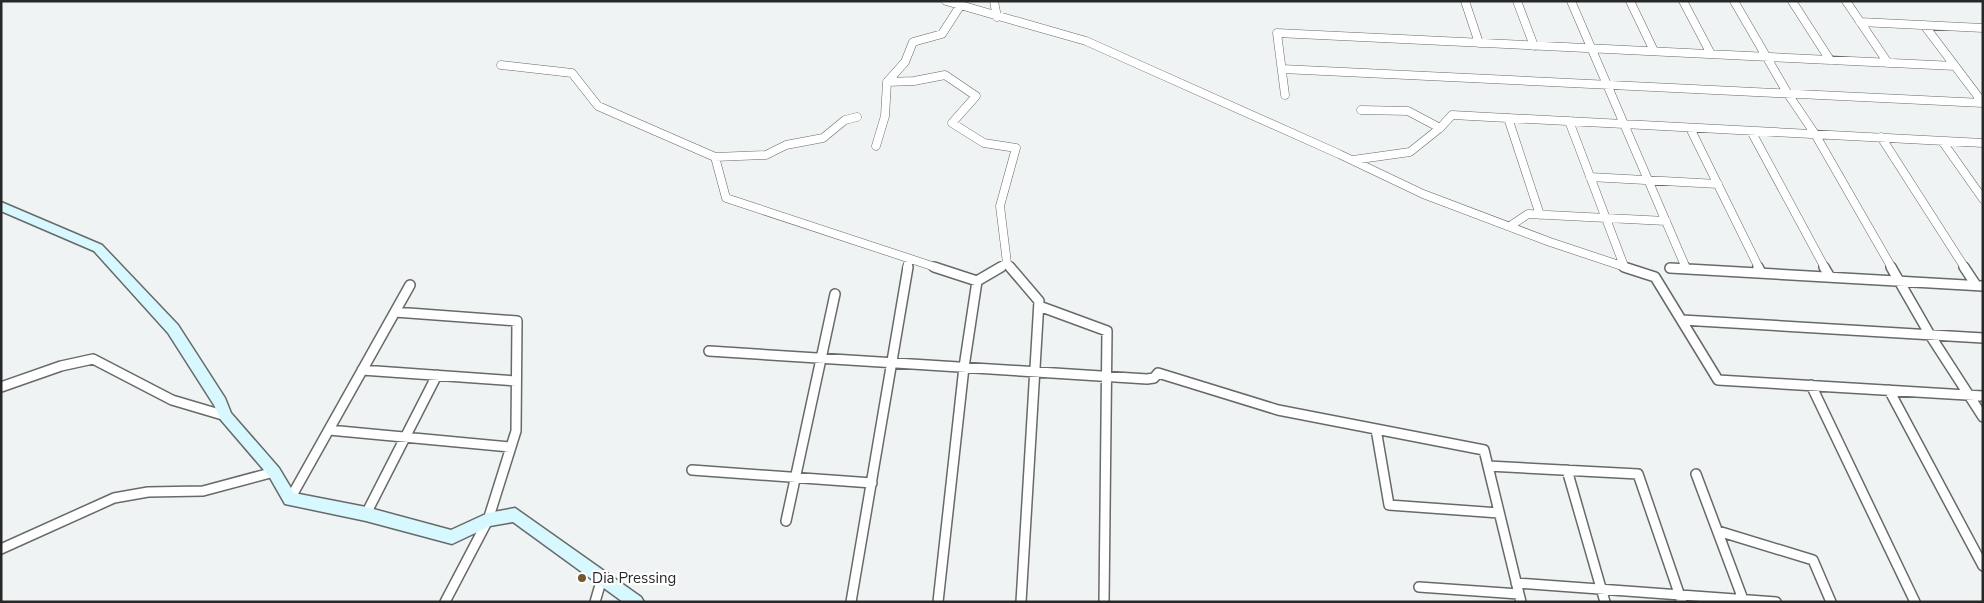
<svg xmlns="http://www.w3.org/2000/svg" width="1984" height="603" viewBox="0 0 1984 603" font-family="'Nunito Sans',sans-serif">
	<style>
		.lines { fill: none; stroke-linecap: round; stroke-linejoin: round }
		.street-far1-casing { stroke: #666a69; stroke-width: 9 }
		.street-casing { stroke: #666a69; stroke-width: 12 }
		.secondary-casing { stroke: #666a69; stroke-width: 3 }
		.street-far1 { stroke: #fff; stroke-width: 8 }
		.street { stroke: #fff; stroke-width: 9 }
		.secondary { fill: #d6f8fe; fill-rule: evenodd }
		.poi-dot { fill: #74572a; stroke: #fff; stroke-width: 2 }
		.labels { text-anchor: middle; stroke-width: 4.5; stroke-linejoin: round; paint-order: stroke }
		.near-poi-label { font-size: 15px; fill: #272928; stroke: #fff; text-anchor: start }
	</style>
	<rect width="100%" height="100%" fill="#eff3f3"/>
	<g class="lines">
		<!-- street-far1 casing -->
		<g class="street-far1-casing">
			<path id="street-far1" d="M946,1L1086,41L1339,154L1423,194L1550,242L1628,268
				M994,1L997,17
				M1465,1L1479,43
				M1517,1L1534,46
				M1571,1L1686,268
				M1630,1L1654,51
				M1683,1L1711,54
				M1734,1L1788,94L1815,134L1892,268
				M1792,1L1830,60
				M1846,1L1888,63
				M1860,22L1983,28
				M1924,25L1983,103
				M501,65L572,73L598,106L715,157L726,198L938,268
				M1282,69L1983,103
				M887,82L914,81L945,75L976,96L952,123L984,143L1016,148L1000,206L1007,263
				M1285,95L1277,33L1955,66
				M1361,110L1408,111L1440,128
				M1508,118L1540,215
				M1569,121L1624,266
				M1690,128L1759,268
				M1751,131L1825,268
				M1881,137L1965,268
				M1942,141L1983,199
				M876,146L885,116L887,82L905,62L913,42L942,34L960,6
				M715,157L766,155L786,145L823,138L845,120L857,117
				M1353,160L1410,152L1440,128L1452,115L1983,143
				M1590,177L1718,184
				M1510,226L1528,214L1666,221
				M907,268L909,259
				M999,268L1007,263L1011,268"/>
		</g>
		<!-- street casing -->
		<g class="street-casing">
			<path id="street" d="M934,267L977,281L1001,267
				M1010,267L1039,301L1021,602
				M1624,267L1655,277L1718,380L1983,396
				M1685,267L1686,269
				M1758,267L1761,273
				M1824,267L1830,277
				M1891,267L1930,335L1983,417
				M1964,267L1976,285
				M1670,268L1983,286
				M1039,306L1107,331L1104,602
				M395,312L517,321L516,431L488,520L445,602
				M1682,320L1983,338
				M709,351L1147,379L1154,378L1158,373L1278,410L1484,450L1521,602
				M362,370L516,381
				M1811,385L1915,602
				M1,387L61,366L93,359L172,400L226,416
				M1889,390L1983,566
				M1376,429L1389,505L1499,513
				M329,430L510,447
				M1488,466L1638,474L1682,602
				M692,470L872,483
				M1567,470L1605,602
				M1696,474L1744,602
				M290,499L410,285
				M366,514L437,375
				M786,521L835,294
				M1718,531L1813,560L1831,602
				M1,549L114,498L148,492L203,491L274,472
				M1516,583L1776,602
				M1419,587L1519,594
				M595,602L602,578
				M851,602L908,267
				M938,602L964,367L977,281"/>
		</g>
		<!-- secondary casing -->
		<g class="secondary-casing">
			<path id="secondary" d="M1,202L102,245L178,325L225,398L231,413L279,468L294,493L366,507L451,530L488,513L515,508L641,597L644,602H623L513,522L490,526L452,544L366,521L285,504L269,476L221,420L214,405L168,333L94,251L1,211Z"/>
		</g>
		<!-- street-far1 -->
		<use href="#street-far1" class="street-far1"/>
		<!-- street -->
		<use href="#street" class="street"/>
		<!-- secondary -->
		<use href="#secondary" class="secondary"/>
	</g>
	<!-- markers -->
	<circle class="poi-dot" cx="582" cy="578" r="5"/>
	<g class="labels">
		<!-- near-poi labels -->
		<g class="near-poi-label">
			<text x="592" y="583">Dia Pressing</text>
		</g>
	</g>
	<!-- border -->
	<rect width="1984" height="603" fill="none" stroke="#272928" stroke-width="5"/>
</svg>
